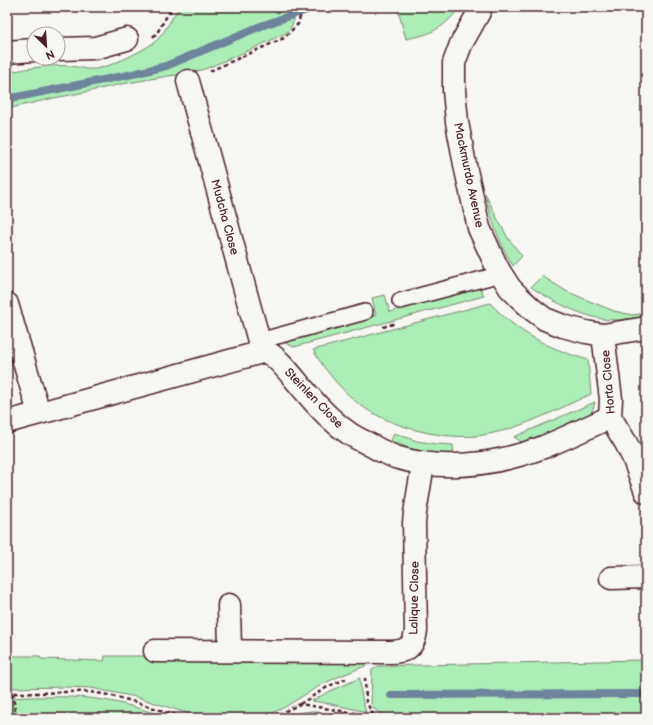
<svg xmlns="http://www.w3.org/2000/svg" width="653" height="725" viewBox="0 0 653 725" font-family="'Balsamiq Sans',sans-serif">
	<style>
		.green { fill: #abedb7; stroke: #7a8671 }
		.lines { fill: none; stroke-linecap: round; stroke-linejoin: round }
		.stream { stroke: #6d849b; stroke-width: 8 }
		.service-casing { stroke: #4a1f2b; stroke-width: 18 }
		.minor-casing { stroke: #4a1f2b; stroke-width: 25 }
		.path { stroke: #4a1f2b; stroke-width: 2.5; stroke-dasharray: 4 3; stroke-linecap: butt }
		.service { stroke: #f6f6f2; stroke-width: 15 }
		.minor { stroke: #f6f6f2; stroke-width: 22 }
		.labels { text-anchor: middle; stroke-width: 3.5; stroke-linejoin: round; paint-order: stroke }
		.street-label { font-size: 12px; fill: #4a1f2b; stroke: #f6f6f2 }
	</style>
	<rect width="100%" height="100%" fill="#f6f6f2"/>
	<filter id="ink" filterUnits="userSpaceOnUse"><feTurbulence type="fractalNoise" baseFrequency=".025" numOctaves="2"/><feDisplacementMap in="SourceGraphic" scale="8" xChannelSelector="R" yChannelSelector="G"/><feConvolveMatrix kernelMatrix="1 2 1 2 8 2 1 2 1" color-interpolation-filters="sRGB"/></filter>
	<g filter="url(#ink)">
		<!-- green -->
		<path class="green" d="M180,7H297L294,20L291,27L286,33L252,49L205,69L188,74L168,76L122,84L81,93L54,98L7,109V72C28,69 49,64 71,66C79,67 86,70 95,69C108,68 148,49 158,39C167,30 171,17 180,7Z
			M397,7H460C452,18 443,27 431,32C424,36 414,37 406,39Z
			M485,193L497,218L508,238L522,256L513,266C499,242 491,220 485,193Z
			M542,276L566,291L594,303L614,311L632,315L646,313V316C632,319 616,321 602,319C577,314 552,301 531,287Z
			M480,287L484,296L294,347L283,342L376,315L372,298L385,295L390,312Z
			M490,303C519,334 548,348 588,360L591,394C558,409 525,427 489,434C448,443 385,427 354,400C338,386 324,369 313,350Z
			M595,402L594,406L591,413L582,420L526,445L514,437Z
			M394,433L417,441L436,444L453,445L454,456L433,454L411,449L391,441Z
			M7,656H40L41,659L104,661L105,656H154L372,661L365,666L338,677L321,685L283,708L272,713L244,718H206L193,715L136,697L91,688L66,687L7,688Z
			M643,660L644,718H590L548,714L454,717H414L384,715L380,713L374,709L371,703L372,670L378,666Z
			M360,678C360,690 362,700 366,712L331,704L312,701L330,691Z
			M31,697C53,697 75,696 97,699C121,702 145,710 169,718H7V698Z
			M312,711L353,718H284L298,713Z"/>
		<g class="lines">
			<!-- stream -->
			<path class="stream" d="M7,99L133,74L166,66L261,26L315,7
				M391,695L646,694"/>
			<!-- service casing -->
			<g class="service-casing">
				<path id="service" d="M400,301L501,274
					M259,341L365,312"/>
			</g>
			<!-- minor casing -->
			<g class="minor-casing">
				<path id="minor" d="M481,7L479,12L461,44L454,63V90L457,122L466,170L479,228L496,265L501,274L510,288L519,297L533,310L545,319L563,326L586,332L603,335L646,328
					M58,49L95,48L127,39
					M7,52L34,50
					M188,81L262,352
					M7,304L39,413
					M603,335L611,399L610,417L626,443L633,457L646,492
					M7,422L262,352C265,352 266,352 268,353C278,357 296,381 304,390C317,406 332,422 350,434C355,437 360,440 365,442C375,448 385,453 395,457C444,472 494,465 541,448C564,439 587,428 610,417
					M611,578L646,577
					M229,605L230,651
					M155,651L389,652C405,652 414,648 416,631L414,523L415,513L423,464"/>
			</g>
			<!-- path -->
			<path class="path" d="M153,37L157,33L168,14L174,7
				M210,71L284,38L298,24L303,7
				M383,327L396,323
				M365,678L366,701L374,717
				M7,692C33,695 60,691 87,692C118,694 154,709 185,718
				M13,693L16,718
				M300,704L329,686L346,679
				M265,718L277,715L300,704L383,718"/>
			<!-- service -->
			<use href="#service" class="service"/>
			<!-- minor -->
			<use href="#minor" class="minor"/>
		</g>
	</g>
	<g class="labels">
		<!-- street labels -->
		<g class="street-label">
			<text transform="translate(469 175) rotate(78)" y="4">Mackmurdo Avenue</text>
			<text transform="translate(225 217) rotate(75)" y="4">Mudcha Close</text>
			<text transform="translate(608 382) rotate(-95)" y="4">Horta Close</text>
			<text transform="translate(314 398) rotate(46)" y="4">Steinlen Close</text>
			<text transform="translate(414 598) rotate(-89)" y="4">Lalique Close</text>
		</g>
	</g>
	<!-- margin -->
	<rect width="653" height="725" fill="none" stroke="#f6f6f2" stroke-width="24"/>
	<rect x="12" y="12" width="629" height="701" fill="none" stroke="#4a1f2b" stroke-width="1.5" filter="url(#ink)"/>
	<!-- north arrow -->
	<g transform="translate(46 46) rotate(155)"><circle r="19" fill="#f6f6f2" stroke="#b1a0a2"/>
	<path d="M0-3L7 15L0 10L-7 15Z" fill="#4a1f2b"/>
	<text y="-6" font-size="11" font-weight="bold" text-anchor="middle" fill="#4a1f2b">N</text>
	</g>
</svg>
